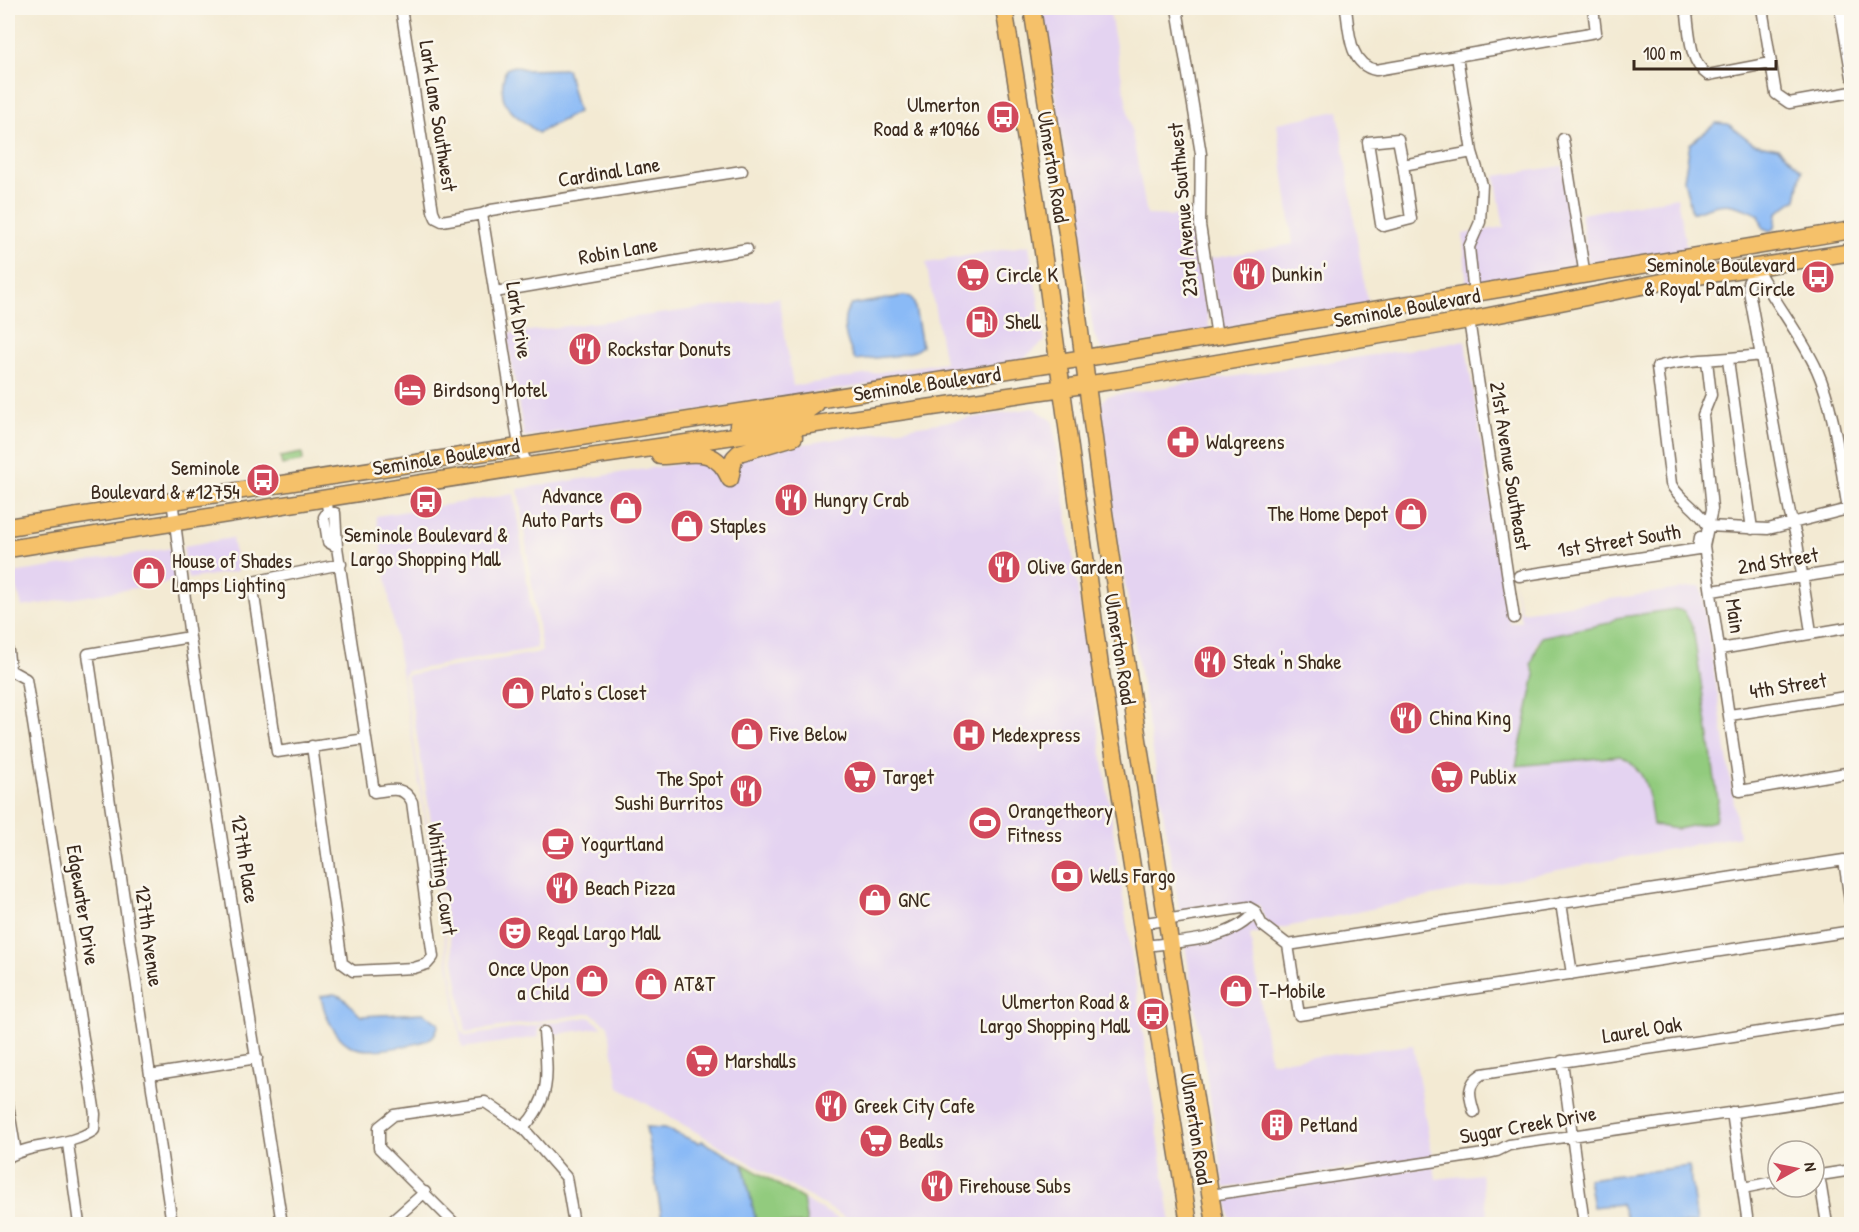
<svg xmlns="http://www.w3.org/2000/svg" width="1859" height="1232" viewBox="0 0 1859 1232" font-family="'Patrick Hand',sans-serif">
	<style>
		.built { fill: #e4d3f1; fill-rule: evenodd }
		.green { fill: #92cb7e; stroke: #667a4e; stroke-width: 1.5 }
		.water { fill: #8abaf6; stroke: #62728a; stroke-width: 1.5 }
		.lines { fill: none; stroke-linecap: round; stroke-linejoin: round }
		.street-casing { stroke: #7b6d5d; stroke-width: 13 }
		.primary-casing { stroke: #7b6d5d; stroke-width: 19 }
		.street { stroke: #fff; stroke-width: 10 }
		.primary { stroke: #f5c16b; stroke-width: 16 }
		.labels { text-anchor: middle; stroke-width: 5; stroke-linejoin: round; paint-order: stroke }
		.poi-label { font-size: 21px; fill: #3b2a1e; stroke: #fbf7ec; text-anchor: start }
		.street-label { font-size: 21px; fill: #3b2a1e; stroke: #fbf7ec }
	</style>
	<rect width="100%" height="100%" fill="#fbf7ec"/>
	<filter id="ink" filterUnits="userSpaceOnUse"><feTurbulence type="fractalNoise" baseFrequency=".0167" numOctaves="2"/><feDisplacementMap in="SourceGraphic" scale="12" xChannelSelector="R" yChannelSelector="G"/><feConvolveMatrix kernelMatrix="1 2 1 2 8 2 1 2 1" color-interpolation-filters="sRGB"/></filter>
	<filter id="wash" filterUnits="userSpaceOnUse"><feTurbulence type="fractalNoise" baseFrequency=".008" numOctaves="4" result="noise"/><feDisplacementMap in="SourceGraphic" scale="24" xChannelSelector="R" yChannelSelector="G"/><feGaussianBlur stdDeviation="1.35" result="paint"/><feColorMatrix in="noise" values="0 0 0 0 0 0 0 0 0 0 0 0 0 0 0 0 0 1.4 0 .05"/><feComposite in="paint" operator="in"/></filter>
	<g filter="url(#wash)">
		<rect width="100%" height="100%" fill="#f3ead3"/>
		<!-- built -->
		<path class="built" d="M1041,8H1109L1147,215L1177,216L1195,213L1197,251L1210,332L1102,350L1094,335Z
			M1338,111L1365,292L1370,305L1221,330L1209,259L1293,244L1277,123Z
			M1563,166L1578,271L1467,289L1463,234L1504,227L1495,176Z
			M1677,197L1687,252L1589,269L1581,214Z
			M1029,245L1045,341L1019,362L524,437L507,334L779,298L793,386L945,362L926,263Z
			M1465,341L1510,623L1521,621L1513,580L1521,612L1701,586L1739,836L1532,875L1276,929L1266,922L1259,905L1180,914L1096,409L1107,396ZM1675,609L1653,825L1646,780L1636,765L1621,756L1516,765L1535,675L1536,645L1541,637L1609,623L1616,618Z
			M1034,408L1053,421L1171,1224H857L619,1088L608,1025L591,1013L466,1032L407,675L542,652L518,489Z
			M514,494L537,648L407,671L403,676L461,1032L467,1036L589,1017L603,1027L550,1035L549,1026L538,1027L539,1037L462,1048L376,516Z
			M232,538L238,571L188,579L183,546Z
			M172,548L177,581L22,607L13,573Z
			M1254,922L1262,932L1250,935L1270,1062L1413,1045L1432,1156L1225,1188L1185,945L1223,938Z
			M1434,1166L1436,1179L1481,1174L1489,1224H1231L1227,1198Z
			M803,1199L848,1224H807Z"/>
		<!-- green -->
		<path class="green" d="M302,453L303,461L282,465L280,457Z
			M1675,609L1684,611L1693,628L1718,800L1715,821L1677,829L1653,825C1648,794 1650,773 1621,756L1516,766L1535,675L1531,665L1541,637L1609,623L1616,618Z
			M743,1164L803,1199L807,1224H753L755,1217Z"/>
		<!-- water -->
		<path class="water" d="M514,66L527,70L567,69L578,112L538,133C513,112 494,107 506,69Z
			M1716,123L1728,124L1753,143L1778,148L1802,170L1796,199L1777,213L1775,228L1770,231L1763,228L1759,215C1729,201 1723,201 1692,213L1684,180L1690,144Z
			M904,296L911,297L914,302L922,346L915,351L894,356L855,360C847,343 838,320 851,305Z
			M334,994C346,996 352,1009 361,1016L423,1013L438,1023C438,1028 437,1032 433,1036C422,1046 371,1053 356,1048C336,1042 324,1015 321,996Z
			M646,1127L664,1128L699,1143L702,1141L743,1164L755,1217L753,1224H663Z
			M1689,1166L1697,1224H1629L1621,1204L1593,1207L1588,1179Z"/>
	</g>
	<g filter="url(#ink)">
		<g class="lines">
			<!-- street casing -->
			<g class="street-casing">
				<path id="street" d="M401,8L433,211L436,218L442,221L482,214L491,210L742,171
					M1177,8L1201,154L1200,225L1217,337
					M1346,8C1349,31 1349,65 1376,70L1596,32L1593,8
					M1686,8C1690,30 1688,62 1708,75L1771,63
					M1762,8L1776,94L1789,103L1852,92
					M1840,8L1852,77
					M1457,56L1472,152L1482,185L1480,222L1469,247L1474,294
					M1563,139L1585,276
					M1403,165L1411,219L1384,226L1381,224L1368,142L1398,139L1403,165L1472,152
					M482,214L519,446L528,466
					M1756,267L1748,283L1749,291L1790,514L1796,536L1811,632
					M1756,267C1774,302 1800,333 1817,370C1835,410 1840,465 1848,509
					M495,292L747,249
					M1469,320L1514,618
					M1728,360L1752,529
					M1707,361L1711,395L1703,415L1712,509L1704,546L1740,791L1852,772
					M172,500L190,637L282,1224
					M327,504L328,511L324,517L328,542L337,547
					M1708,526C1697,507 1678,499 1671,484L1657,367C1690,358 1725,360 1760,355
					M1708,526L1768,529L1852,508
					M341,564L252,582L277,752L366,739
					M1519,576L1698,549L1700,537
					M1712,591L1852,569
					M1720,649L1852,627
					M8,651L10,669
					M8,669L26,679L95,1114L94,1130C67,1148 35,1142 8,1157
					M1730,715L1852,696
					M312,746L342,963L353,971L414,968L427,964L433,957L412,802C404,785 391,790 374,792L337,547L335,513L328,511
					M1561,903L1572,974
					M1852,915L1844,860L1288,945L1299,1015L1852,931
					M1139,924L1248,907L1255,911L1262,925L1288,945
					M1143,946C1177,942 1234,941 1255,911
					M1562,1061L1584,1224
					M150,1075L257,1058
					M8,1105L16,1153
					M1474,1112C1469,1096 1466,1084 1482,1074L1852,1018
					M1732,1112L1748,1224
					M523,1128C553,1097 547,1071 544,1032
					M68,1144L79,1224
					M1819,1175L1827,1224
					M1814,1176L1852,1170
					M1743,1188L1778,1181
					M1211,1195L1484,1154L1497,1151L1509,1145L1852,1095
					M172,1224L88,654L190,637
					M389,1224L425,1192
					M455,1224L379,1148V1127L394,1115L485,1102L523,1128L566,1177L574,1224"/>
			</g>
			<!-- primary casing -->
			<g class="primary-casing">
				<path id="primary" d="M1004,8L1036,201L1100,666L1189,1224
					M1032,8L1068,240L1102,499L1140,753L1215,1224
					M738,425L805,412L816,404
					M660,456C693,455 714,444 730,479
					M730,479L734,458L739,453L794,437
					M8,527L1110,354L1852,230
					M8,549L528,466L1118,380L1469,320L1672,280L1852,252"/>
			</g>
			<!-- street -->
			<use href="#street" class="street"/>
			<!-- primary -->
			<use href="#primary" class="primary"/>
		</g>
	</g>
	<!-- icons -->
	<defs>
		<g id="bus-disc" transform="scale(1.725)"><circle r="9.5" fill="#d1495b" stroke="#fbf7ec"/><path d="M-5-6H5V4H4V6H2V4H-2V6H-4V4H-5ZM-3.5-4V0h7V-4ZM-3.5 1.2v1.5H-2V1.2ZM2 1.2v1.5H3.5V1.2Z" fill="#fff"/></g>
		<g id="restaurant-disc" transform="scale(1.725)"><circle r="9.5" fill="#d1495b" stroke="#fbf7ec"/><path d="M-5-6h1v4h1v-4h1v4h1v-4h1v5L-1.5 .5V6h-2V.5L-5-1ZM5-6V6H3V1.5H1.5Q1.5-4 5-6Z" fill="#fff"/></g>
		<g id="supermarket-disc" transform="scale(1.725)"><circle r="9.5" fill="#d1495b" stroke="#fbf7ec"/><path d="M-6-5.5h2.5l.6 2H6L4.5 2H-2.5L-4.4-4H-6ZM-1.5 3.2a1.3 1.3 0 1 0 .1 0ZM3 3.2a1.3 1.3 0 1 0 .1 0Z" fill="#fff"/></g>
		<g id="fuel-disc" transform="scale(1.725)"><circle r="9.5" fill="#d1495b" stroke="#fbf7ec"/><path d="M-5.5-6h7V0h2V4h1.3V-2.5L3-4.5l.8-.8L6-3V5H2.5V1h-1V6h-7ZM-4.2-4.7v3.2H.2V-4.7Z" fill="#fff"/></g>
		<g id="hotel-disc" transform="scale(1.725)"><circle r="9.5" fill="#d1495b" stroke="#fbf7ec"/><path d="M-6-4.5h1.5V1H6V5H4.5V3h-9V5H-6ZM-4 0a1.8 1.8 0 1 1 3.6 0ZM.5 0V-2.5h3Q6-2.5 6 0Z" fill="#fff"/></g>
		<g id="pharmacy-disc" transform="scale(1.725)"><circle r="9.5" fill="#d1495b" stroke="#fbf7ec"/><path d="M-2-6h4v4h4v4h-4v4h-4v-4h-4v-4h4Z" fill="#fff"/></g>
		<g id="shop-disc" transform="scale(1.725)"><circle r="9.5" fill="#d1495b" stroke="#fbf7ec"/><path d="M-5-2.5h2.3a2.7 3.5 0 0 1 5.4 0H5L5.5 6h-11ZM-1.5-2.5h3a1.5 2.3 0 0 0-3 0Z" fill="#fff"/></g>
		<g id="hospital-disc" transform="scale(1.725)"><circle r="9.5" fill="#d1495b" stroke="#fbf7ec"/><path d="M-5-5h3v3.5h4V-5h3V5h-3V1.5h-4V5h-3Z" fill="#fff"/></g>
		<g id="stadium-disc" transform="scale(1.725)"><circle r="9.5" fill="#d1495b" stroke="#fbf7ec"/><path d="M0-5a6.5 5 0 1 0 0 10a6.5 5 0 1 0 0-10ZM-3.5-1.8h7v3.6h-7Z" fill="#fff"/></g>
		<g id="cafe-disc" transform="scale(1.725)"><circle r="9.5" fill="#d1495b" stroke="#fbf7ec"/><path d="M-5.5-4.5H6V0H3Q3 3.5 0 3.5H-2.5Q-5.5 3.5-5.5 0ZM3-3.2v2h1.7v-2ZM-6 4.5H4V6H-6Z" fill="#fff"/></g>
		<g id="bank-disc" transform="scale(1.725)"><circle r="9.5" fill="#d1495b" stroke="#fbf7ec"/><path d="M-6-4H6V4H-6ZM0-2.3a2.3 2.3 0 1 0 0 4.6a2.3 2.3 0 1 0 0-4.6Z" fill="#fff"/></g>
		<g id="theatre-disc" transform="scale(1.725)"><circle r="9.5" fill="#d1495b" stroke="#fbf7ec"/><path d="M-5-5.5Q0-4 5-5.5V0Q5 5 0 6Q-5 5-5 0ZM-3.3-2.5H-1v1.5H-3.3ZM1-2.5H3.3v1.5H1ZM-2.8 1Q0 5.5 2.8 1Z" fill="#fff"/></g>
		<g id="building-disc" transform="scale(1.725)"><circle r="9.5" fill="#d1495b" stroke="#fbf7ec"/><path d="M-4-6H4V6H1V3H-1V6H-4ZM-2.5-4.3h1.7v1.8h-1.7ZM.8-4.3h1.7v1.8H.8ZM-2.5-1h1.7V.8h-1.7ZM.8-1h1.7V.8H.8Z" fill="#fff"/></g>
	</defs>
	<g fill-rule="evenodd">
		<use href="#bus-disc" x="1003" y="117"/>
		<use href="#restaurant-disc" x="1249" y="274"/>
		<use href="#supermarket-disc" x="973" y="275"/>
		<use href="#bus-disc" x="1818" y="277"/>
		<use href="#fuel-disc" x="982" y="322"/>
		<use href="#restaurant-disc" x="585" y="349"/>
		<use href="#hotel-disc" x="410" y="390"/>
		<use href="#pharmacy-disc" x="1183" y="442"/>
		<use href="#bus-disc" x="263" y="480"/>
		<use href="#restaurant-disc" x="791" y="500"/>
		<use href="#bus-disc" x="426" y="502"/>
		<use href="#shop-disc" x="626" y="508"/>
		<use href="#shop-disc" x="1411" y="514"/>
		<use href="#shop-disc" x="687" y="526"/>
		<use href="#restaurant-disc" x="1004" y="567"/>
		<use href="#shop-disc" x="149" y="573"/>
		<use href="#restaurant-disc" x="1210" y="662"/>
		<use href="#shop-disc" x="518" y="693"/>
		<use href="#restaurant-disc" x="1406" y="718"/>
		<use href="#shop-disc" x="747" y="734"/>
		<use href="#hospital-disc" x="969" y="735"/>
		<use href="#supermarket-disc" x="860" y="777"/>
		<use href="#supermarket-disc" x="1447" y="777"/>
		<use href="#restaurant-disc" x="746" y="791"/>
		<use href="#stadium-disc" x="985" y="823"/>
		<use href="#cafe-disc" x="558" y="844"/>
		<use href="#bank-disc" x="1067" y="876"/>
		<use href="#restaurant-disc" x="562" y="888"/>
		<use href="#shop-disc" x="875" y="900"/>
		<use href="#theatre-disc" x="515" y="933"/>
		<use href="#shop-disc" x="592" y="981"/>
		<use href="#shop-disc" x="651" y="984"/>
		<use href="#shop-disc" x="1236" y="991"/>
		<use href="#bus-disc" x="1153" y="1014"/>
		<use href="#supermarket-disc" x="702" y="1061"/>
		<use href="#restaurant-disc" x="831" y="1106"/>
		<use href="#building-disc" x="1277" y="1125"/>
		<use href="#supermarket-disc" x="876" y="1141"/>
		<use href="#restaurant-disc" x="937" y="1186"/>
	</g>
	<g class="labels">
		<!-- poi labels -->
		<g class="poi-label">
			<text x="980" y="112" text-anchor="end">Ulmerton<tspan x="980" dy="24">Road &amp; #10966</tspan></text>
			<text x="1795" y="272" text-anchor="end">Seminole Boulevard<tspan x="1795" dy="24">&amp; Royal Palm Circle</tspan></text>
			<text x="1272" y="281">Dunkin'</text>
			<text x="996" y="282">Circle K</text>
			<text x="1005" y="329">Shell</text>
			<text x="608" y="356">Rockstar Donuts</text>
			<text x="433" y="397">Birdsong Motel</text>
			<text x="1206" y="449">Walgreens</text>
			<text x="240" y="475" text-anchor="end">Seminole<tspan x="240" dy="24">Boulevard &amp; #12754</tspan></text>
			<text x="603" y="503" text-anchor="end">Advance<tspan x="603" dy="24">Auto Parts</tspan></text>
			<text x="814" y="507">Hungry Crab</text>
			<text x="1388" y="521" text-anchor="end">The Home Depot</text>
			<text x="710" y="533">Staples</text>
			<text x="426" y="542" text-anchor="middle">Seminole Boulevard &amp;<tspan x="426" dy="24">Largo Shopping Mall</tspan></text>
			<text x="172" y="568">House of Shades<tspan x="172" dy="24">Lamps Lighting</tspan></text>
			<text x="1027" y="574">Olive Garden</text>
			<text x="1233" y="669">Steak 'n Shake</text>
			<text x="541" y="700">Plato's Closet</text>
			<text x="1429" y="725">China King</text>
			<text x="770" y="741">Five Below</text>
			<text x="992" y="742">Medexpress</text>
			<text x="883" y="784">Target</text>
			<text x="1470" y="784">Publix</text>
			<text x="723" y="786" text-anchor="end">The Spot<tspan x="723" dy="24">Sushi Burritos</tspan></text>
			<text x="1008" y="818">Orangetheory<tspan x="1008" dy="24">Fitness</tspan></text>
			<text x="581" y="851">Yogurtland</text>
			<text x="1090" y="883">Wells Fargo</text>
			<text x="585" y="895">Beach Pizza</text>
			<text x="898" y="907">GNC</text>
			<text x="538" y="940">Regal Largo Mall</text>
			<text x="569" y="976" text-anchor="end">Once Upon<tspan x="569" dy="24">a Child</tspan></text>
			<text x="674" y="991">AT&amp;T</text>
			<text x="1259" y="998">T-Mobile</text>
			<text x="1130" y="1009" text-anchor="end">Ulmerton Road &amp;<tspan x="1130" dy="24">Largo Shopping Mall</tspan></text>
			<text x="725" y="1068">Marshalls</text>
			<text x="854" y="1113">Greek City Cafe</text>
			<text x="1300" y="1132">Petland</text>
			<text x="899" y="1148">Bealls</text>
			<text x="960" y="1193">Firehouse Subs</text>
		</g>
		<!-- street labels -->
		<g class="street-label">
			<text transform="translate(438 116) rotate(81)" y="7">Lark Lane Southwest</text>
			<text transform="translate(1053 167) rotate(81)" y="7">Ulmerton Road</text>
			<text transform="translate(609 172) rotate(-9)" y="7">Cardinal Lane</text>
			<text transform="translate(1183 210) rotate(-95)" y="7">23rd Avenue Southwest</text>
			<text transform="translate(618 251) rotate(-10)" y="7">Robin Lane</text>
			<text transform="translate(1407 308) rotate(-10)" y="7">Seminole Boulevard</text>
			<text transform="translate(519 320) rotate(81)" y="7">Lark Drive</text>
			<text transform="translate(927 384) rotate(-8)" y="7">Seminole Boulevard</text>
			<text transform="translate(446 457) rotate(-9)" y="7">Seminole Boulevard</text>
			<text transform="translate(1510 466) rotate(81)" y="7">21st Avenue Southeast</text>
			<text transform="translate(1619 541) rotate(-9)" y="7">1st Street South</text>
			<text transform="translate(1778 561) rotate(-9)" y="7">2nd Street</text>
			<text transform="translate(1735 616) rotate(82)" y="7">Main</text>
			<text transform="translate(1120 649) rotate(81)" y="7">Ulmerton Road</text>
			<text transform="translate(1788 686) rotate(-9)" y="7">4th Street</text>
			<text transform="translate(245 859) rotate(81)" y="7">127th Place</text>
			<text transform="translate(442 879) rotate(82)" y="7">Whitting Court</text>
			<text transform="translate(83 905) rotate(81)" y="7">Edgewater Drive</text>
			<text transform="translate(149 936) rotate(82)" y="7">127th Avenue</text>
			<text transform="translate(1642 1030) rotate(-9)" y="7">Laurel Oak</text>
			<text transform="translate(1528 1125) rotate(-10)" y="7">Sugar Creek Drive</text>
			<text transform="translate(1196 1129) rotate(81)" y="7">Ulmerton Road</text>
		</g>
	</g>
	<!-- margin -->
	<rect width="1859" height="1232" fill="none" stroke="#fbf7ec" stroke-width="30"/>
	<!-- north arrow -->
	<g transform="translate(1796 1169) rotate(81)"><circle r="28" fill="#fbf7ec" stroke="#aea59a" stroke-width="1.5"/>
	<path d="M0-4.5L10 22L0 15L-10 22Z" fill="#d1495b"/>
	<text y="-9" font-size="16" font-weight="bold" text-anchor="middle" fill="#3b2a1e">N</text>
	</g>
	<!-- scale -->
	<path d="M1634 60v9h142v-9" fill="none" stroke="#3b2a1e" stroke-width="3"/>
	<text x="1643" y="60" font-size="18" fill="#3b2a1e" stroke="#fbf7ec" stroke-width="4.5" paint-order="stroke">100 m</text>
</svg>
